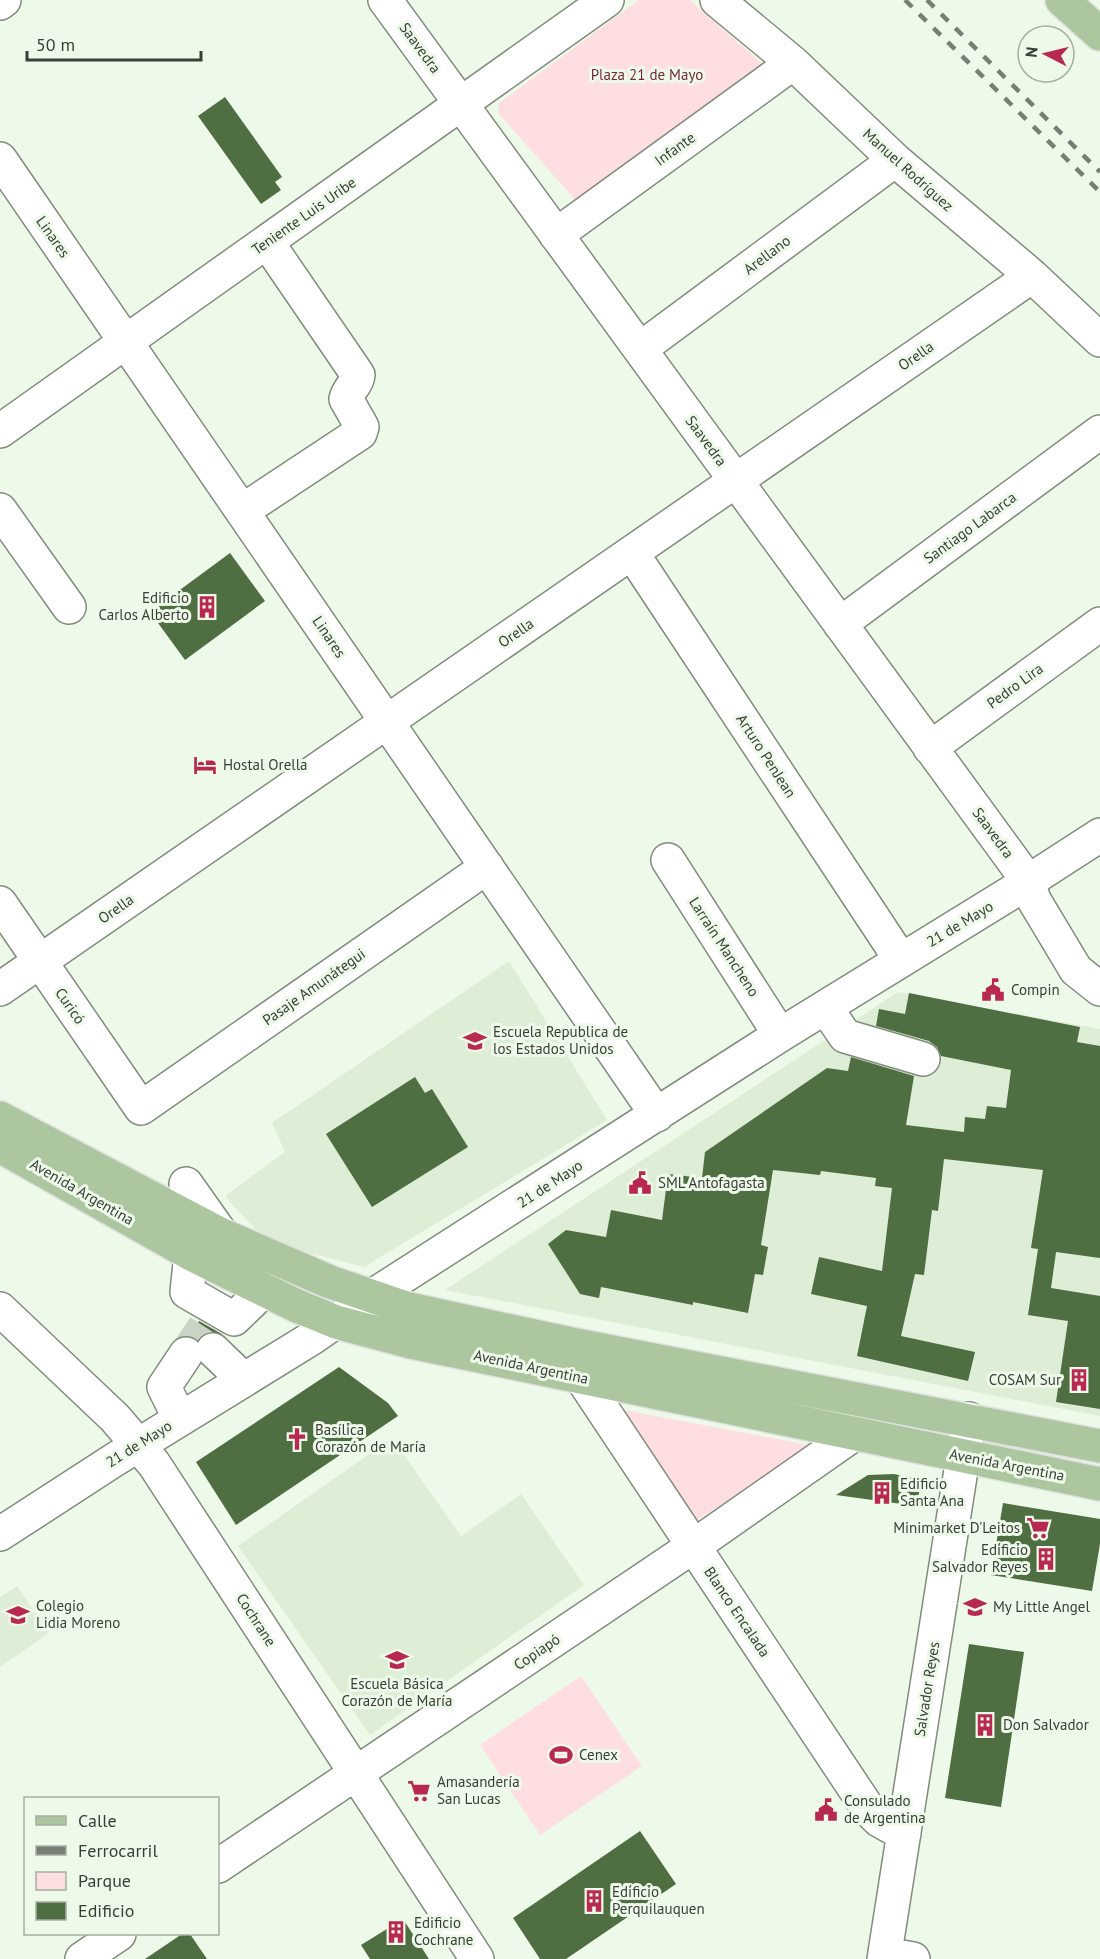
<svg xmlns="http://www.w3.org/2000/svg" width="1100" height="1959" viewBox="0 0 1100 1959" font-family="'PT Sans',sans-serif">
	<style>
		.built { fill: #ddedd6 }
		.green { fill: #fedee1 }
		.building { fill: #4f6e41 }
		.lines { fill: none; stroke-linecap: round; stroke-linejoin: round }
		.minor-tunnel { stroke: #cad4c6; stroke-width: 33; stroke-dasharray: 33 16; stroke-linecap: butt }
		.minor-casing { stroke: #828c7d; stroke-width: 36 }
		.major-casing { stroke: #dfe0df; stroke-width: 36 }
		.minor { stroke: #fff; stroke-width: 33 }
		.major { stroke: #acc79f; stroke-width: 33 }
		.rail { stroke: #777e74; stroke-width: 4.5; stroke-dasharray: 10 10; stroke-linecap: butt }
		.labels { text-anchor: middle; stroke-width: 6; stroke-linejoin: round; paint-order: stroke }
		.street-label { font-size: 15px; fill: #3a3e38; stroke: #eefae9 }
		.park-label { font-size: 15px; fill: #76293a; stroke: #eefae9 }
		.poi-label { font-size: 15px; fill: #3a3e38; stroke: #eefae9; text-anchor: start }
	</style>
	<rect width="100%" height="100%" fill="#eefae9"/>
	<!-- built -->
	<path class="built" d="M509,961L607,1120L364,1267L282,1246L267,1239L254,1228L225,1196L285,1152L272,1123Z
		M898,992L1100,1029V1416L445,1290Z
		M392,1438L461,1536L521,1494L584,1585L370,1735L238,1546Z
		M17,1586L49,1633L0,1667V1597Z"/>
	<!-- green -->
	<path class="green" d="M639,0H690L766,67L579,204L498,113L499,103Z
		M614,1408L814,1446L689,1525Z
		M581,1676L642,1766L540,1835L480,1745Z"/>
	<!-- building -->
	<path class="building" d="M225,97L282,177L275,182L281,190L261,204L198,116Z
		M230,553L265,601L185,660L150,612Z
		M909,993L1080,1027L1077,1042L1100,1046V1258L1056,1252L1051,1288L1100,1296V1409L1056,1402L1068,1321L1028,1315L1038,1249L1031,1248L1043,1170L944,1159L938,1211L932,1210L924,1275L915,1274L901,1336L975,1352L968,1381L857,1356L867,1306L811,1294L819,1257L882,1271L892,1188L875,1186L876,1178L821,1171L820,1175L773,1170L761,1245L768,1247L763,1275L755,1274L748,1313L693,1302V1305L601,1287L599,1298L580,1294L548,1244L566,1230L606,1237L611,1210L662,1220L668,1174L702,1178L705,1152L827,1068L848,1071L851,1057L914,1076L906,1125L964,1132L965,1117L985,1119L987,1106L1006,1108L1011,1070L941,1056L937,1047L929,1041L876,1026L879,1009L905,1014Z
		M415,1077L425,1093L432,1089L468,1147L372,1207L326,1134Z
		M199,1321L222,1334H221L208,1332L198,1340L191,1336Z
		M339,1367L388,1403L398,1416L236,1525L196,1462Z
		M894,1474L922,1480L916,1506L836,1495L868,1475Z
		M1003,1503L1100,1519V1544L1092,1591L991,1575Z
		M969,1644L1024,1652L1001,1807L945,1798Z
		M640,1831L676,1884L566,1959H540L513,1918Z
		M403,1919L429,1959H370L361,1945Z
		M182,1934H190L207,1959H145Z"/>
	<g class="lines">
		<!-- minor-tunnel -->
		<path class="minor-tunnel" d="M186,1354L212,1314"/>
		<!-- minor casing -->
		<g class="minor-casing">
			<path id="minor" d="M385,0L1028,881L1034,900L1076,970L1100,989
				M717,0L793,63L895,160L1032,276L1100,340
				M0,3L4,0
				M0,159L657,1115
				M556,235L793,63
				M640,349L895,160
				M0,431L607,0
				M0,510L69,607
				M242,511L360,433L362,427L346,399C348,389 357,385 358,375L267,242
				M632,553L901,960
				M840,624L1100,432
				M930,748L1100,624
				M668,860L780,1035
				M0,903L141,1108L487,867
				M0,989L1032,276
				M826,1008L845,1036L923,1059
				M186,1184L222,1235
				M191,1254L187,1292L234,1319L264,1290
				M0,1309L115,1418L154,1464L477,1959
				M213,1350L244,1380
				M581,1377L869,1810L879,1820L904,1834
				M180,1419L164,1387L186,1354
				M0,1534L114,1460L312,1338L371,1297L780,1035L1012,892L1100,835
				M218,1866L701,1541L854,1434
				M885,1954L913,1959
				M82,1959L119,1934
				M884,1959L969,1419"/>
		</g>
		<!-- major casing -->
		<g class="major-casing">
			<path id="major" d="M1062,0L1100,34
				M0,1118L222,1235L330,1282L409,1309L571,1344L1100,1446
				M0,1146L191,1254L297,1306L336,1322L411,1342L581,1377L1100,1484"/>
		</g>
		<!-- minor -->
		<use href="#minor" class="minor"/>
		<!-- major -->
		<use href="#major" class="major"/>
		<!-- rail -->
		<path class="rail" d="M905,0L1100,192
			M927,0L1100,172"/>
	</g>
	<!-- icons -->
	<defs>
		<g id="building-bare" transform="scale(1.8)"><path d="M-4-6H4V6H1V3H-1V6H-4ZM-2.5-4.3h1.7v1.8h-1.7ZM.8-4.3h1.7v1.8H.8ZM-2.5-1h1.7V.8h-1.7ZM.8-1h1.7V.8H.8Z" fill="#b82850" stroke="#eefae9" stroke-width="2.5" paint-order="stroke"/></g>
		<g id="hotel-bare" transform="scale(1.8)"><path d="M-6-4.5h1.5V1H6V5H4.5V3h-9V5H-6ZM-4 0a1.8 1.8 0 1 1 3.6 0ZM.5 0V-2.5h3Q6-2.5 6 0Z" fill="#b82850" stroke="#eefae9" stroke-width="2.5" paint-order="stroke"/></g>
		<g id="civic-bare" transform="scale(1.8)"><path d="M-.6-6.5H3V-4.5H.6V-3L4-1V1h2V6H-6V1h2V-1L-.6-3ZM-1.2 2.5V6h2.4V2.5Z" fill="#b82850" stroke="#eefae9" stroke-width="2.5" paint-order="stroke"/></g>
		<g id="school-bare" transform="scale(1.8)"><path d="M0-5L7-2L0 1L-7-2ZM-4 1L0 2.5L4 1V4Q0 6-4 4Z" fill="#b82850" stroke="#eefae9" stroke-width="2.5" paint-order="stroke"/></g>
		<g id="church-bare" transform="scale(1.8)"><path d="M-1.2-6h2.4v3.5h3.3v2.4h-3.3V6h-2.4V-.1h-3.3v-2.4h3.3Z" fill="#b82850" stroke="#eefae9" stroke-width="2.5" paint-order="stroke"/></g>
		<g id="supermarket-bare" transform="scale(1.8)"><path d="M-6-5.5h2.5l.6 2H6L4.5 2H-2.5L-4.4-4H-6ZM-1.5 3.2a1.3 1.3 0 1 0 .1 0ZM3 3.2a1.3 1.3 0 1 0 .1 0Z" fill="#b82850" stroke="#eefae9" stroke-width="2.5" paint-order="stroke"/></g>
		<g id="stadium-bare" transform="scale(1.8)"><path d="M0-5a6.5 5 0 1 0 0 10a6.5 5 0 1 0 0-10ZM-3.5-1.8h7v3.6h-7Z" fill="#b82850" stroke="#eefae9" stroke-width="2.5" paint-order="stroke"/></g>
	</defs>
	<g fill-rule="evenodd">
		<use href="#building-bare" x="207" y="607"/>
		<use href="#hotel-bare" x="205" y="765"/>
		<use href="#civic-bare" x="993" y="990"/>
		<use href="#school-bare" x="475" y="1041"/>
		<use href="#civic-bare" x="640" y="1183"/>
		<use href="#building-bare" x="1079" y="1380"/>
		<use href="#church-bare" x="297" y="1439"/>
		<use href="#building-bare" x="882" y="1493"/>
		<use href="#supermarket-bare" x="1038" y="1528"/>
		<use href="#building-bare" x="1046" y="1559"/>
		<use href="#school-bare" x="975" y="1607"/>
		<use href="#school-bare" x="18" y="1615"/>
		<use href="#school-bare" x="397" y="1660"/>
		<use href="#building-bare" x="985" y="1725"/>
		<use href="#stadium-bare" x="561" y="1755"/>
		<use href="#supermarket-bare" x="419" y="1791"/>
		<use href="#civic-bare" x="826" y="1810"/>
		<use href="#building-bare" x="594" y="1901"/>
		<use href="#building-bare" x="396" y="1932"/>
	</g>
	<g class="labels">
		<!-- street labels -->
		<g class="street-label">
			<text transform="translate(420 48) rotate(54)" y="5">Saavedra</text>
			<text transform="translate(675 149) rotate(-36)" y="5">Infante</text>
			<text transform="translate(908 170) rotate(42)" y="5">Manuel Rodríguez</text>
			<text transform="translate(304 216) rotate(-35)" y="5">Teniente Luis Uribe</text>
			<text transform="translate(53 237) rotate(55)" y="5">Linares</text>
			<text transform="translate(767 255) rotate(-37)" y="5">Arellano</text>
			<text transform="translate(916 356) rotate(-35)" y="5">Orella</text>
			<text transform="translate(706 441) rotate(54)" y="5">Saavedra</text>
			<text transform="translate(970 528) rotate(-36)" y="5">Santiago Labarca</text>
			<text transform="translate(516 633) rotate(-35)" y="5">Orella</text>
			<text transform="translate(329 637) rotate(56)" y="5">Linares</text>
			<text transform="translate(1015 686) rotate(-36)" y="5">Pedro Lira</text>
			<text transform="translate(766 756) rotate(57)" y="5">Arturo PenJean</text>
			<text transform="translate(993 833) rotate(54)" y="5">Saavedra</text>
			<text transform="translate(116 909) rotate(-35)" y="5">Orella</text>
			<text transform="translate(960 924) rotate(-31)" y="5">21 de Mayo</text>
			<text transform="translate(724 947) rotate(57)" y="5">Larraín Mancheno</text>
			<text transform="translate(314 987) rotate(-35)" y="5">Pasaje Amunátegui</text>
			<text transform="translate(70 1006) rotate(55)" y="5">Curicó</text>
			<text transform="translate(550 1184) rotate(-33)" y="5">21 de Mayo</text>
			<text transform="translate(82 1192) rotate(30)" y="5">Avenida Argentina</text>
			<text transform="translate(531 1367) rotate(12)" y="5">Avenida Argentina</text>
			<text transform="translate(139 1444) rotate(-32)" y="5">21 de Mayo</text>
			<text transform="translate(1007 1465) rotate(11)" y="5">Avenida Argentina</text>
			<text transform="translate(737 1612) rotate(56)" y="5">Blanco Encalada</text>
			<text transform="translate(256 1620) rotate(57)" y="5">Cochrane</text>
			<text transform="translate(537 1652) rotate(-34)" y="5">Copiapó</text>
			<text transform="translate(927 1689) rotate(-81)" y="5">Salvador Reyes</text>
		</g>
		<!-- park labels -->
		<g class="park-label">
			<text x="647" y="80">Plaza 21 de Mayo</text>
		</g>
		<!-- poi labels -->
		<g class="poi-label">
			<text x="189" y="603" text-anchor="end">Edificio<tspan x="189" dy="17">Carlos Alberto</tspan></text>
			<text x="223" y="770">Hostal Orella</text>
			<text x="1011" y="995">Compin</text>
			<text x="493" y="1037">Escuela Republica de<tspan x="493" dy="17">los Estados Unidos</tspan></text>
			<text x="658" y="1188">SML Antofagasta</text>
			<text x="1061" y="1385" text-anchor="end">COSAM Sur</text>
			<text x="315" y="1435">Basílica<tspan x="315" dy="17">Corazón de María</tspan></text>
			<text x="900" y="1489">Edificio<tspan x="900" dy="17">Santa Ana</tspan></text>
			<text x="1020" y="1533" text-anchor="end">Minimarket D'Leitos</text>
			<text x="1028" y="1555" text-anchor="end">Edificio<tspan x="1028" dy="17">Salvador Reyes</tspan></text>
			<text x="36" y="1611">Colegio<tspan x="36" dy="17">Lidia Moreno</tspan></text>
			<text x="993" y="1612">My Little Angel</text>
			<text x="397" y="1689" text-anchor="middle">Escuela Básica<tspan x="397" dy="17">Corazón de María</tspan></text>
			<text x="1003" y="1730">Don Salvador</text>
			<text x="579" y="1760">Cenex</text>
			<text x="437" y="1787">Amasandería<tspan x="437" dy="17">San Lucas</tspan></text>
			<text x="844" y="1806">Consulado<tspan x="844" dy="17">de Argentina</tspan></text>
			<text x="612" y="1897">Edificio<tspan x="612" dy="17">Perquilauquen</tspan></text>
			<text x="414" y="1928">Edificio<tspan x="414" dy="17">Cochrane</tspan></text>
		</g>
	</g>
	<!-- legend -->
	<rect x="24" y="1797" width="195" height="138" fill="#eefae9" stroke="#a6afa2" stroke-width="1.5"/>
	<rect x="36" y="1816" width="30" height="9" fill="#acc79f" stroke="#a6afa2" stroke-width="1.5"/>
	<text x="78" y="1827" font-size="18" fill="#3a3e38">Calle</text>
	<rect x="36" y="1846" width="30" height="9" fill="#777e74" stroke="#a6afa2" stroke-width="1.5"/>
	<text x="78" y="1857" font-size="18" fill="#3a3e38">Ferrocarril</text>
	<rect x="36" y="1872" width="30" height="18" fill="#fedee1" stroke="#a6afa2" stroke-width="1.5"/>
	<text x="78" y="1887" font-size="18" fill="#3a3e38">Parque</text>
	<rect x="36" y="1902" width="30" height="18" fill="#4f6e41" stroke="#a6afa2" stroke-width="1.5"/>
	<text x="78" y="1917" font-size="18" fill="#3a3e38">Edificio</text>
	<!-- north arrow -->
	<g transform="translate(1046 54) rotate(277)"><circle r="28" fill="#eefae9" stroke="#a6afa2" stroke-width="1.5"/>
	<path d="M0-4.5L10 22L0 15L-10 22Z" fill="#b82850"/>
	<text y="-9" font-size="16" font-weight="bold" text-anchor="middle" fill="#3a3e38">N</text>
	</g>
	<!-- scale -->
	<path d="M27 51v9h174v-9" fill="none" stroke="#3a3e38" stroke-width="3"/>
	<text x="36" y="51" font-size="18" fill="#3a3e38" stroke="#eefae9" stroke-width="4.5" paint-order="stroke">50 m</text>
</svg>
